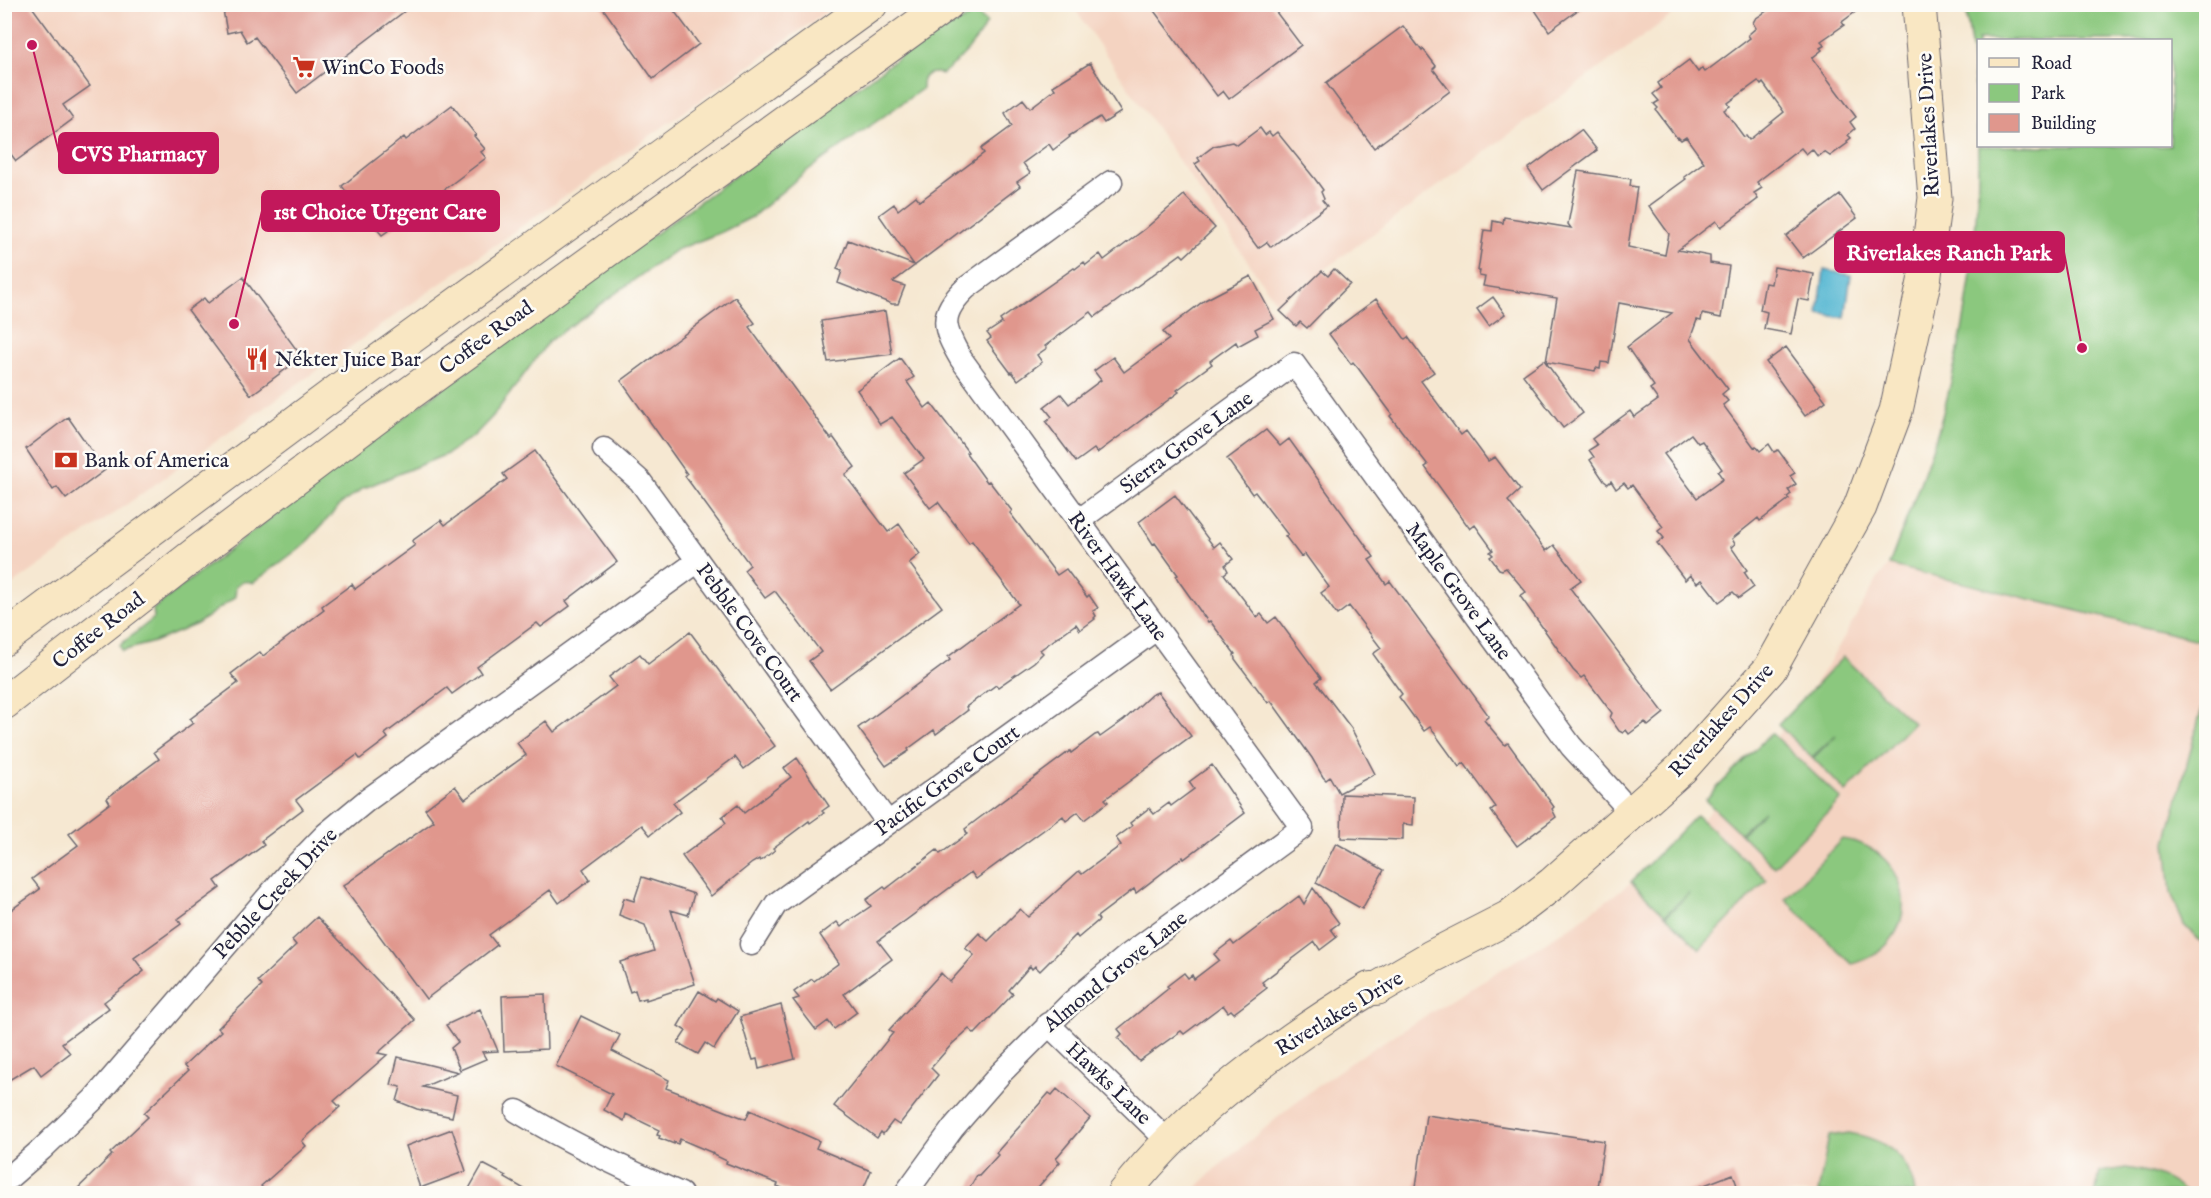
<svg xmlns="http://www.w3.org/2000/svg" width="2211" height="1198" viewBox="0 0 2211 1198" font-family="'IM FELL English',serif">
	<style>
		.built { fill: #f4d3c1 }
		.green { fill: #8bc87e; stroke: #56755c; stroke-width: 1.5; fill-rule: evenodd }
		.water { fill: #53b6d1; stroke: #3a6c86; stroke-width: 1.5 }
		.building { fill: #e0978d; fill-rule: evenodd }
		.lines { fill: none; stroke-linecap: round; stroke-linejoin: round }
		.street-casing { stroke: #6c6770; stroke-width: 25 }
		.secondary-casing { stroke: #6c6770; stroke-width: 35 }
		.street { stroke: #fff; stroke-width: 22 }
		.secondary { stroke: #f9e7c3; stroke-width: 33 }
		.labels { text-anchor: middle; stroke-width: 5; stroke-linejoin: round; paint-order: stroke }
		.poi-label { font-size: 21px; fill: #22223b; stroke: #fdfcf7; text-anchor: start }
		.street-label { font-size: 21px; fill: #22223b; stroke: #fdfcf7 }
		.leader { fill: none; stroke: #c2185b; stroke-width: 2 }
		.callout-dot { fill: #c2185b; stroke: #fdfcf7; stroke-width: 2 }
		.callout { fill: #c2185b; stroke: #c2185b; stroke-width: 2 }
		.callout-label { font-size: 22px; text-anchor: middle; font-weight: bold; fill: #fff }
	</style>
	<rect width="100%" height="100%" fill="#fdfcf7"/>
	<filter id="ink" filterUnits="userSpaceOnUse"><feTurbulence type="fractalNoise" baseFrequency=".0167" numOctaves="2"/><feDisplacementMap in="SourceGraphic" scale="12" xChannelSelector="R" yChannelSelector="G"/><feConvolveMatrix kernelMatrix="1 2 1 2 8 2 1 2 1" color-interpolation-filters="sRGB"/></filter>
	<filter id="wash" filterUnits="userSpaceOnUse"><feTurbulence type="fractalNoise" baseFrequency=".008" numOctaves="4" result="noise"/><feDisplacementMap in="SourceGraphic" scale="24" xChannelSelector="R" yChannelSelector="G"/><feGaussianBlur stdDeviation="1.35" result="paint"/><feColorMatrix in="noise" values="0 0 0 0 0 0 0 0 0 0 0 0 0 0 0 0 0 1.4 0 .05"/><feComposite in="paint" operator="in"/></filter>
	<g filter="url(#wash)">
		<rect width="100%" height="100%" fill="#f6e8d2"/>
		<!-- built -->
		<path class="built" d="M5,5H836L5,590Z
			M1072,5H1686L1277,304Z
			M1889,565L2206,642V1193L1190,1194L1215,1169L1309,1092L1357,1058L1572,926L1637,878L1698,824L1764,753L1803,701L1830,661L1879,577Z"/>
		<!-- green -->
		<path class="green" d="M1965,5H2206V642L1889,565C1906,519 1926,472 1940,424C1979,287 1989,145 1965,5ZM1978,40H2170V146H1978Z
			M976,13L987,23C975,44 962,59 942,74C929,71 921,74 922,89L804,173L752,217L722,232L676,250L549,341L493,416L475,435L447,454L364,488L341,504L305,544L253,583C246,580 241,581 236,586L235,597L197,624L154,642L122,651L120,645L154,618L153,609C407,408 673,222 935,31L961,21Z
			M1843,657L1913,723L1846,792L1813,758L1836,735L1812,757L1778,725Z
			M2203,704L2206,705V947L2184,925L2171,893L2166,842Z
			M1771,733L1841,799L1774,867L1741,834L1764,811L1740,833L1705,800Z
			M1696,815L1767,880L1700,949L1666,916L1689,893L1665,915L1631,882Z
			M1842,839C1916,849 1927,945 1852,964L1785,899Z
			M1849,1133C1885,1139 1910,1156 1915,1193H1818L1829,1136Z
			M2126,1168C2151,1172 2167,1176 2186,1193H2095L2100,1172Z"/>
		<!-- water -->
		<path class="water" d="M1824,270L1851,275L1845,318L1818,314Z"/>
		<g id="blocks">
			<!-- building -->
			<path class="building" d="M4,4H30L90,86L63,105L73,119L16,161L4,145Z
				M222,4H414L297,93L255,37L247,42L240,30L227,33Z
				M600,4H669L699,44L653,79Z
				M1149,4H1270L1301,45L1229,99L1223,91L1217,96Z
				M1531,4H1586L1549,31Z
				M1777,4H1866L1842,22L1844,25L1821,41L1825,45L1820,48L1822,50L1812,58L1856,117L1850,122L1855,129L1848,135L1851,138L1847,141L1848,143L1830,156L1824,152L1818,157L1812,149L1806,154L1801,148L1757,182L1762,188L1754,193L1758,199L1721,227L1716,221L1678,250L1710,256V263L1729,266L1721,318L1702,314L1701,321L1697,320L1690,339L1728,389L1722,394L1728,401L1723,405L1754,447L1756,446L1760,451L1769,444L1774,452L1778,450L1795,473L1790,476L1796,484L1788,490L1791,494L1787,497L1789,499L1760,521L1758,518L1732,539L1735,544L1731,547L1747,570L1744,572L1754,587L1739,598L1733,592L1719,602L1702,580L1697,583L1690,575L1685,580L1657,543L1664,538L1658,531L1663,527L1632,485L1628,488L1624,483L1616,489L1611,481L1608,484L1604,481L1590,460L1594,457L1589,450L1597,445L1592,439L1630,411L1634,417L1658,400L1650,389L1654,386L1627,347L1672,313L1619,303L1609,363L1601,362L1600,369L1596,368L1595,371L1546,362L1557,298L1483,286L1485,277L1479,276L1480,271H1478L1484,230L1492,231L1493,221L1503,223L1504,217L1571,228L1568,224L1578,171L1631,179L1630,186L1637,187L1628,247L1665,255L1669,234L1649,206L1686,179L1684,177L1704,162L1686,137L1681,140L1678,137L1677,138L1656,110L1658,108L1654,104L1659,101L1653,94L1661,88L1658,83L1689,60L1698,72L1702,68L1705,72L1750,38L1748,35L1756,28L1753,23L1755,19ZM1758,81L1761,85L1763,83L1784,112L1749,140L1746,136L1744,137L1724,110L1730,106L1728,103ZM1691,434L1698,443L1702,441L1722,469L1718,472L1723,479L1697,498L1664,454Z
				M1403,26L1422,51L1423,49L1436,66L1433,69L1450,91L1374,148L1326,83Z
				M1090,63L1121,112L1104,123L1100,117L1069,136L1070,137L1053,150L1049,144L1023,163L1030,173L1017,182L1020,186L893,282L905,286L898,304H892L838,283L842,271L837,269L848,240L914,265L879,215L894,204L898,210L916,196L920,201L984,153L981,149L1012,126L1005,113L1023,99L1030,108L1055,89L1053,86Z
				M452,105L476,135L474,136L485,149L481,152L486,158L425,204L419,196L394,215L399,223L382,235L364,215L363,216L342,186L404,137L406,140Z
				M1260,128L1265,135L1269,132L1272,136L1277,132L1315,179L1323,190L1321,192L1324,199L1322,200L1327,206L1271,247L1267,242L1258,248L1195,164L1200,161L1198,158L1214,146L1232,142L1237,145Z
				M1581,130L1597,150L1543,190L1528,169Z
				M1184,195L1215,228L1184,257L1181,254L1095,317L1091,312L1045,346L1047,348L1037,355L1042,362L1018,380L1012,372L1011,373L987,341L991,338L987,333L1002,323L1000,320L1074,268L1075,269L1084,262L1086,265L1100,254L1104,260L1145,229Z
				M1840,195L1857,218L1803,258L1786,236Z
				M1774,267L1814,274L1809,301L1798,299L1791,334L1764,329L1767,312L1760,310L1765,283L1771,284Z
				M1334,269L1350,284L1307,328L1300,322L1296,326L1280,311L1322,271L1328,276Z
				M1251,276L1274,319L1255,329L1258,335L1238,346L1236,342L1210,361L1212,364L1177,390L1179,392L1097,453L1094,449L1076,462L1046,422L1052,417L1044,407L1061,394L1069,404L1101,380L1094,371L1113,357L1124,372L1169,339L1163,332L1205,300Z
				M243,277L302,357L251,395L188,310L204,298L208,303Z
				M735,297L755,323L749,327L831,439L833,437L855,467L845,475L888,532L899,524L920,554L909,563L942,607L830,689L809,661L821,652L775,591L765,598L744,570L750,565L685,476L687,474L621,381Z
				M1493,297L1505,314L1489,326L1477,309Z
				M1376,299L1405,339L1408,337L1434,372L1421,381L1461,435L1466,431L1488,461L1495,457L1520,490L1508,501L1546,551L1554,545L1581,580L1570,588L1664,713L1648,726L1645,722L1629,734L1626,730L1623,733L1619,731L1610,718L1612,713L1584,676L1581,678L1573,670L1520,596L1526,592L1506,568L1502,570L1499,569L1490,557L1493,555L1490,552L1493,550L1475,525L1470,529L1425,467L1428,465L1390,416L1392,414L1358,368L1353,362L1351,364L1329,334Z
				M885,311L892,354L828,362L821,321Z
				M1786,347L1826,401L1805,416L1766,362Z
				M900,358L914,377L907,382L925,408L931,403L968,452L966,453L987,482L989,481L1012,511L1010,513L1057,575L1066,569L1087,597L1089,595L1098,608L1093,611L1096,616L1094,618L1095,619L1080,630L1076,624L1040,650L1043,653L1034,662L998,687L996,685L966,707L968,710L936,734L934,730L908,749L909,751L886,766L858,728L950,660L948,657L1019,604L972,541L969,543L938,502L930,508L904,473L924,459L892,417L880,424L857,390Z
				M1544,360L1583,413L1563,428L1523,375Z
				M68,417L105,470L66,499L57,487L53,490L26,449Z
				M1266,430L1280,446L1289,439L1374,557L1369,560L1386,584L1390,581L1489,716L1484,720L1505,745L1508,743L1554,807L1552,809L1556,817L1517,846L1491,811L1496,807L1464,763L1459,767L1430,727L1424,731L1399,697L1402,694L1373,654L1381,648L1349,606L1337,615L1321,593L1329,587L1305,554L1301,557L1285,536L1288,535L1255,492L1252,494L1227,459Z
				M535,451L617,562L566,601L570,606L541,627L537,623L477,667L481,673L452,694L447,688L385,734L388,738L360,759L357,755L296,800L303,809L261,841L264,845L215,881L220,888L178,919L181,924L134,958L144,971L104,1002L109,1008L62,1043L70,1053L41,1075L34,1065L4,1083V915L40,889L32,879L78,845L69,834L110,803L107,798L159,759L154,752L193,723L190,719L238,683L231,674L260,652L263,656L324,610L322,606L352,584L355,589L415,545L412,541L441,520L445,525L507,479L503,474Z
				M1175,495L1214,547L1220,542L1233,559L1225,565L1228,571L1224,574L1257,617L1261,614L1268,623L1276,617L1321,678L1316,682L1351,728L1375,774L1339,793L1330,777L1326,780L1323,777L1312,758L1271,701L1268,703L1235,659L1234,655L1235,654L1210,621L1208,622L1178,580L1176,576L1178,575L1155,543L1153,544L1139,522Z
				M690,632L775,746L744,769L735,757L673,803L680,812L650,835L642,825L583,869L590,880L559,903L550,890L489,935L497,945L426,999L343,886L434,821L425,809L455,786L465,799L526,755L517,743L546,721L554,732L616,686L609,677L640,654L648,664Z
				M1158,692L1191,736L1105,799L1108,802L1084,820L1078,812L1066,821L1063,816L976,879L971,872L878,941L892,959L844,994L857,1012L834,1029L828,1021L816,1030L793,1000L799,998L794,992L812,979L814,981L839,963L820,935L837,922L841,927L846,923L871,906L866,900L884,887L886,889L937,850L940,854L967,834L965,829L978,819L1070,751L1071,753L1095,735L1098,734L1100,737L1124,720L1151,695Z
				M797,758L829,806L822,811L824,813L810,823L809,821L773,848L775,850L760,861L759,859L752,863L711,896L682,856L726,823L722,817L738,805L744,813L791,777L784,768Z
				M1212,765L1245,813L1184,859L1183,857L1136,893L1134,889L1097,917L1099,920L1078,938L1076,935L1040,971L1035,966L1032,969L1030,966L1009,990L1013,994L975,1034L969,1029L952,1044L931,1068L938,1075L899,1125L893,1121L883,1134L881,1132L877,1138L834,1106L893,1033L889,1030L941,973L950,982L974,955L965,948L979,933L988,941L1020,909L1028,917L1079,871L1082,874L1121,845L1116,838L1132,826L1130,823L1149,808L1154,814L1169,803L1171,806L1194,789L1189,782Z
				M1342,794L1414,797L1413,825L1403,824V840L1341,838Z
				M1336,843L1384,870L1362,909L1316,883Z
				M642,877L694,894L688,915L671,910L695,984L646,1000V998L638,1000L635,990L630,992L620,962L654,951L645,925L619,915L624,898L634,901Z
				M1313,888L1339,923L1331,929L1337,937L1320,950L1315,942L1262,982L1267,988L1234,1013L1231,1010L1228,1012L1223,1005L1184,1034L1181,1031L1139,1061L1118,1038L1122,1034L1118,1029L1169,988L1167,986L1184,973L1188,978L1192,975L1194,979L1219,960L1214,954L1231,941L1234,945L1299,896L1304,904Z
				M317,917L415,1020L378,1053L387,1055L334,1101L340,1107L302,1141L306,1146L261,1186L268,1194H72L112,1155L110,1153L148,1117L144,1113L188,1071L184,1066L221,1031L218,1028L262,986L258,981L296,945L292,940Z
				M699,991L715,1001L717,998L738,1011L714,1049L705,1043L698,1054L678,1043L686,1031L678,1026Z
				M545,994L547,1049L504,1051L502,996Z
				M781,1005L795,1059L759,1069L757,1059L753,1060L749,1048L740,1017Z
				M480,1009L498,1051L482,1052L486,1059L460,1070L451,1048L458,1042L446,1025Z
				M581,1016L620,1035L612,1051L669,1080L666,1088L746,1119L750,1110L819,1141L816,1148L871,1171L861,1194H796L777,1186L778,1184L726,1163L727,1161L712,1154L713,1153L680,1139L678,1144L674,1142V1144L659,1138L660,1136L657,1135L659,1130L626,1114L624,1121L604,1110L612,1094L556,1066Z
				M398,1057L458,1072L423,1087L457,1095L452,1117L417,1109L397,1101L401,1087L391,1085Z
				M1057,1089L1090,1118L1056,1158L1060,1162L1032,1194H966L977,1175L979,1176L998,1155L996,1153L1049,1093L1052,1095Z
				M1426,1115L1604,1141L1596,1194H1457L1416,1187Z
				M452,1129L466,1171L420,1188L406,1146Z
				M483,1164L506,1176L505,1178L533,1194H466Z
				M1733,1174L1740,1194H1686V1192Z"/>
		</g>
	</g>
	<g filter="url(#ink)">
		<use href="#blocks" fill-opacity="0" stroke="#6c6770" stroke-width="1.5"/>
		<g class="lines">
			<!-- street casing -->
			<g class="street-casing">
				<path id="street" d="M604,449L640,481L888,823
					M1078,521L1294,364L1571,746L1631,812
					M751,944L776,904L1156,629
					M1048,1024L1169,1142
					M517,1111C570,1143 624,1169 681,1194
					M4,1182L42,1149L94,1099L291,870L326,834L366,801L698,561
					M905,1194L953,1128L1001,1073L1072,1002L1127,956L1302,828L961,359C943,328 938,315 966,288L1111,182"/>
			</g>
			<!-- secondary casing -->
			<g class="secondary-casing">
				<path id="secondary" d="M4,639L351,381L871,4
					M4,703L199,551L377,417L947,4
					M1123,1194C1190,1109 1278,1045 1369,989L1378,988L1431,957L1509,917L1552,884L1681,769L1770,669L1860,507L1896,411L1924,282L1935,198L1919,4"/>
			</g>
			<!-- street -->
			<use href="#street" class="street"/>
			<!-- secondary -->
			<use href="#secondary" class="secondary"/>
		</g>
	</g>
	<!-- icons -->
	<defs>
		<g id="supermarket-bare" transform="scale(1.8)"><path d="M-6-5.5h2.5l.6 2H6L4.5 2H-2.5L-4.4-4H-6ZM-1.5 3.2a1.3 1.3 0 1 0 .1 0ZM3 3.2a1.3 1.3 0 1 0 .1 0Z" fill="#c8321e" stroke="#fdfcf7" stroke-width="2.5" paint-order="stroke"/></g>
		<g id="restaurant-bare" transform="scale(1.8)"><path d="M-5-6h1v4h1v-4h1v4h1v-4h1v5L-1.5 .5V6h-2V.5L-5-1ZM5-6V6H3V1.5H1.5Q1.5-4 5-6Z" fill="#c8321e" stroke="#fdfcf7" stroke-width="2.5" paint-order="stroke"/></g>
		<g id="bank-bare" transform="scale(1.8)"><path d="M-6-4H6V4H-6ZM0-2.3a2.3 2.3 0 1 0 0 4.6a2.3 2.3 0 1 0 0-4.6Z" fill="#c8321e" stroke="#fdfcf7" stroke-width="2.5" paint-order="stroke"/></g>
	</defs>
	<g fill-rule="evenodd">
		<use href="#supermarket-bare" x="304" y="67"/>
		<use href="#restaurant-bare" x="257" y="359"/>
		<use href="#bank-bare" x="66" y="460"/>
	</g>
	<g class="labels">
		<!-- poi labels -->
		<g class="poi-label">
			<text x="322" y="74">WinCo Foods</text>
			<text x="275" y="366">Nékter Juice Bar</text>
			<text x="84" y="467">Bank of America</text>
		</g>
		<!-- street labels -->
		<g class="street-label">
			<text transform="translate(1928 125) rotate(-93)" y="7">Riverlakes Drive</text>
			<text transform="translate(486 337) rotate(-36)" y="7">Coffee Road</text>
			<text transform="translate(1186 442) rotate(-36)" y="7">Sierra Grove Lane</text>
			<text transform="translate(1118 576) rotate(54)" y="7">River Hawk Lane</text>
			<text transform="translate(1459 591) rotate(54)" y="7">Maple Grove Lane</text>
			<text transform="translate(98 630) rotate(-38)" y="7">Coffee Road</text>
			<text transform="translate(750 632) rotate(54)" y="7">Pebble Cove Court</text>
			<text transform="translate(1721 720) rotate(-48)" y="7">Riverlakes Drive</text>
			<text transform="translate(947 780) rotate(-36)" y="7">Pacific Grove Court</text>
			<text transform="translate(275 893) rotate(-47)" y="7">Pebble Creek Drive</text>
			<text transform="translate(1115 971) rotate(-39)" y="7">Almond Grove Lane</text>
			<text transform="translate(1339 1013) rotate(-31)" y="7">Riverlakes Drive</text>
			<text transform="translate(1109 1083) rotate(44)" y="7">Hawks Lane</text>
		</g>
	</g>
	<!-- callouts -->
	<path class="leader" d="M32 45L59 153M234 324L262 211M2082 348L2064 252"/>
	<g class="callout-dot">
		<circle cx="32" cy="45" r="6"/>
		<circle cx="234" cy="324" r="6"/>
		<circle cx="2082" cy="348" r="6"/>
	</g>
	<g class="callout">
		<rect x="59" y="133" width="159" height="40" rx="6"/>
		<rect x="262" y="191" width="237" height="40" rx="6"/>
		<rect x="1835" y="232" width="229" height="40" rx="6"/>
	</g>
	<g class="callout-label">
		<text x="139" y="161">CVS Pharmacy</text>
		<text x="380" y="219">1st Choice Urgent Care</text>
		<text x="1949" y="260">Riverlakes Ranch Park</text>
	</g>
	<!-- margin -->
	<rect width="2211" height="1198" fill="none" stroke="#fdfcf7" stroke-width="24"/>
	<!-- legend -->
	<rect x="1977" y="39" width="195" height="108" fill="#fdfcf7" stroke="#a5a5ac" stroke-width="1.5"/>
	<rect x="1989" y="58" width="30" height="9" fill="#f9e7c3" stroke="#a5a5ac" stroke-width="1.5"/>
	<text x="2031" y="69" font-size="18" fill="#22223b">Road</text>
	<rect x="1989" y="84" width="30" height="18" fill="#8bc87e" stroke="#a5a5ac" stroke-width="1.5"/>
	<text x="2031" y="99" font-size="18" fill="#22223b">Park</text>
	<rect x="1989" y="114" width="30" height="18" fill="#e0978d" stroke="#a5a5ac" stroke-width="1.5"/>
	<text x="2031" y="129" font-size="18" fill="#22223b">Building</text>
</svg>
